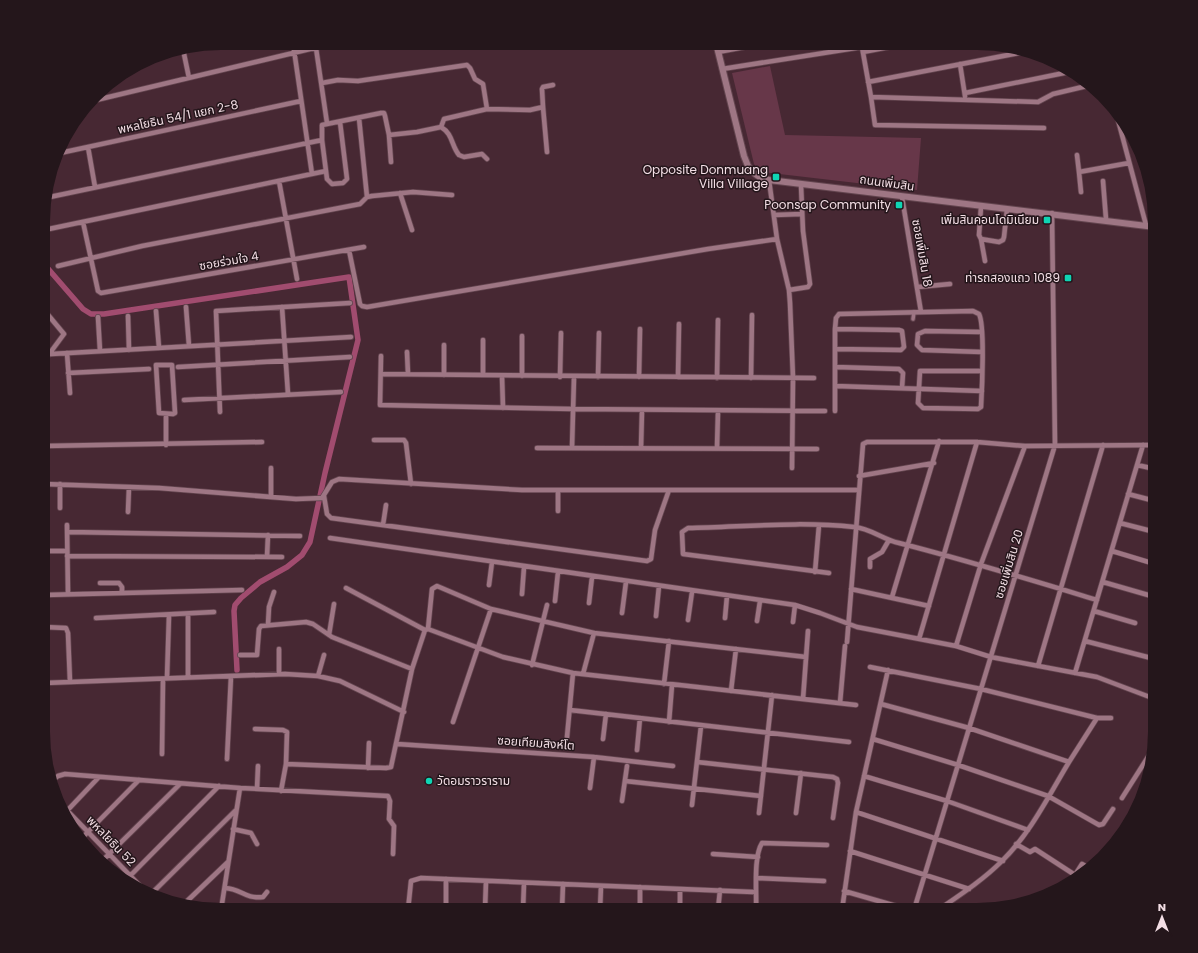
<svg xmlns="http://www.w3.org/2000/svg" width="1198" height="953" viewBox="0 0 1198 953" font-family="Poppins,'Noto Sans Thai',sans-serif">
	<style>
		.green { fill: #673749 }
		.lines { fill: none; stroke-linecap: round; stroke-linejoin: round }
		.canal { stroke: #a14c6f; stroke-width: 5.5 }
		.pedestrian-casing { stroke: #63454f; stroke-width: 5.5 }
		.minor-casing { stroke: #63454f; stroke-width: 6 }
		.tertiary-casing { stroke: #63454f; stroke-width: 8 }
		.pedestrian { stroke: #9e7684; stroke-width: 3.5 }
		.minor { stroke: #9e7684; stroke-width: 4.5 }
		.tertiary { stroke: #9e7684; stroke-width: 6 }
		.poi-dot { fill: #0fd5b4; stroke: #24161b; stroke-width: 1.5 }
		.labels { text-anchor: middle; stroke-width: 3; stroke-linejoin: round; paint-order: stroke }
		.street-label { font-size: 12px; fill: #f3dee5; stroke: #24161b }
		.poi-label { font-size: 12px; fill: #f3dee5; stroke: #24161b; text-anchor: end }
	</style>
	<rect width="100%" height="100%" fill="#472833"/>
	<!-- green -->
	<path class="green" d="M770,66L785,135L921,138L917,190L762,172L758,170L754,164L732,73Z"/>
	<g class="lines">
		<!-- canal -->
		<path class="canal" d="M44,264L83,309L91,314H104L349,277L358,340L325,473L310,542L302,555L287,567L260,582L241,598L235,605L234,611L237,670"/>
		<!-- pedestrian casing -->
		<g class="pedestrian-casing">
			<path id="pedestrian" d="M913,319L914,312"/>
		</g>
		<!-- minor casing -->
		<g class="minor-casing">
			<path id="minor" d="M293,43L312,174
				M316,48L327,123
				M183,49L189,78
				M718,52L766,43
				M863,52L910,43
				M960,64L965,96
				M722,69L862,47L871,97L1038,102L1053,94L1091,85
				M868,82L1024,52
				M322,83L338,80L358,81L467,65L470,68L475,79L483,84L487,109
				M965,93L1069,72
				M871,97L875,125L1044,128
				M92,101L335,43
				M543,107L542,89L543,87L553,85
				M359,118L367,197
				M1118,120L1146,225
				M340,122L347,179L343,183L332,184L327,179L322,140V125L381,113H384L385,116L389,135L417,132L441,127L444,119L487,109L530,110L543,107L547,152
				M441,127C453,134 451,145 459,155L464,157L482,154L487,159
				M389,135L391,162
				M88,147L95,187
				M60,153L301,101
				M1077,155L1079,172L1129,163
				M1079,172L1081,192
				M769,180L777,239L789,290L790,303L793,378L792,468
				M279,181L297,279
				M1103,181L1106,219
				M400,193L412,230
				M902,197L921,312
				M45,198L322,140
				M981,207L979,235L981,239L999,242L1003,240L1004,237L1007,209
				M774,215L802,214
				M83,222L98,291L101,293L364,247
				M44,230L326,171
				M981,239L985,261
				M349,250L360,304L362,306L367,307L708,249L777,239
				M58,266L142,246L360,204L367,197L372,196L413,192L452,195
				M918,287L950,284
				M789,290L808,287L810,284L803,231L801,185
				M186,307L189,346
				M282,307L288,394
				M156,311L159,348
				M128,316L129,350
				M98,317L100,351
				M982,332L925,331L918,334L917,345L922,350L982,352
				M835,349L901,350L904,347L902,331L899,330L835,329
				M407,352L408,374
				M67,353L70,393
				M51,354L351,337
				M381,356L380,405L573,409L825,411
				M44,361L64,334L44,310
				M156,365H172L175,413L173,414L159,413Z
				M178,367L350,357
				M835,367L899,369L903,373L902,388
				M68,373L149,369
				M381,374L814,378
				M444,375V345
				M483,375V340
				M502,376L503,408
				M522,376V336
				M560,377L561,333
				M598,377L599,333
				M639,377L640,329
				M678,377L679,324
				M717,378L718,320
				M751,378L752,315
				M835,386L982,391
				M184,400L341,392
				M835,411V329L836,318L839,314L973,311L979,314C985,325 982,390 981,407L978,409L923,408L918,403L920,371H982
				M220,412L216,311L350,303
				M166,414V445
				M374,440H404L406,443L411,484
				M44,446L262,442
				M537,448L817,449
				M572,448L574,377
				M641,448L642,410
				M717,448L718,411
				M1137,465L1155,469
				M859,476L934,463
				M44,484L159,488L296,499L322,498L332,482L339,479L522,490H859
				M60,484V508
				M558,490V511
				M1128,494L1155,501
				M324,496L327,514L331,518L647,561L651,559L655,530L669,490
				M271,497V468
				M128,512L129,487
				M1120,523L1155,532
				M67,525L68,594
				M383,525L386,505
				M68,532L300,536
				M330,538L795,605L820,613L857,627L956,646L991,657L1097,677L1155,699
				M44,551H67
				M1112,551L1155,564
				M67,556L282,557
				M267,557L268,535
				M870,567V559L882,552L889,540
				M815,572L819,525
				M829,573L683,554L682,532L688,528C743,527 799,521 854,527C870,528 884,540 899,543C966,560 1031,580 1097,600
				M1103,582L1155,597
				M100,583H119L122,587V593
				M489,585L492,562
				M346,588L425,630L428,629L503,657L573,673L856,705
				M851,589L929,606
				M522,594L524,567
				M44,595L242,590
				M892,597L939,441
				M555,601L558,572
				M589,603L592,577
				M1094,611L1135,623
				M622,613L626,582
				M188,614V677
				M656,616L659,586
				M96,618L214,612
				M725,618L727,596
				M688,620L692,592
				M757,621L760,601
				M793,622L795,605
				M268,625L269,607L274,592
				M44,627L66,628L68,633L70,682
				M46,627L47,683
				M428,629L432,589L437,586L491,609L594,633L806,657
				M329,635L334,604
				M919,639L977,442
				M1085,641L1155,659
				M847,642L863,444L867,442H977L1025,446L1155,445
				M956,646L981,564L1025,446
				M279,649V674
				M240,655H257L259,629L261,626L306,622L313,624L332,637L412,669
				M532,665L547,605
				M1038,666L1103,445
				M870,667L981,689L1097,718H1111
				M1075,673L1143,445
				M583,674L594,633
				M318,676L324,655
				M167,678L169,615
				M44,683L285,674L318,676L340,681L404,712
				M664,684L669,641
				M731,691L736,649
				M803,699L808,631
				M840,703L845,646
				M881,704L969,728L1069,762L1097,718
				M570,710L849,742
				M453,722L491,609
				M669,722L672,685
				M255,729L283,730L287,732L286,764L281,791
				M567,737L573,673
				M603,739L606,714
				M873,739L958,765L1048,796L1099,825L1103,824L1113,809
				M397,744L594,757L673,766
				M637,750L640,718
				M162,754L163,679
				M227,759L231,676
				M697,762L833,777L837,779L838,783L833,818
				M286,764L386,768L391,767L412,669L425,630
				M368,768L369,743
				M864,776L947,801L1028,830
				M53,780L58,776L65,774L240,788L388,796L390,801L389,819L394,826L393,854
				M625,781L761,796
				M590,788L594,757
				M257,789L258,766
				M1122,798L1153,749
				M622,801L627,766
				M59,802L148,894
				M692,805L701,726
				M856,812L1003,861
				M759,813L772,695
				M796,813L801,773
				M64,814L99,777
				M233,829L251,833L257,844
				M82,838L139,780
				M1016,844L1030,852L1035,849L1075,875L1082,864L1087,867
				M850,851L969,889
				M713,854L758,857
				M101,862L180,784
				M757,878L824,881
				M126,880L219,786
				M225,888C242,889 244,899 263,897L267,892
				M680,889V910
				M844,891L910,910
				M150,895L235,811
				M184,904L228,862
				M221,910L240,788
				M408,910L411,881L421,878L753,892
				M446,910V879
				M485,910L486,881
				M523,910L524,883
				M562,910L563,884
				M600,910L601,886
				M640,910V887
				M718,910L720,890
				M756,910C757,893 753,857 762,843L827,845
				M842,910L856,812L888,670
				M914,910L1055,445L1052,213
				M938,910C960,895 983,880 1002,861C1030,834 1049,795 1069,762"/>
		</g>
		<!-- tertiary casing -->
		<g class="tertiary-casing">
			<path id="tertiary" d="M716,43L744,156L748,166L754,173L761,178L769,180L1155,227"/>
		</g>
		<!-- pedestrian -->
		<use href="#pedestrian" class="pedestrian"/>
		<!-- minor -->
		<use href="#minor" class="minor"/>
		<!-- tertiary -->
		<use href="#tertiary" class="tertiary"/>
	</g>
	<!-- markers -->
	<g class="poi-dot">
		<rect x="772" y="173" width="8" height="8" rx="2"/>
		<rect x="895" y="201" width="8" height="8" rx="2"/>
		<rect x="1043" y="216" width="8" height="8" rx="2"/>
		<rect x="1064" y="274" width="8" height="8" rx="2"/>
		<circle cx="429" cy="781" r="4"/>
	</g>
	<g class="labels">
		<!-- street labels -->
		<g class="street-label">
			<text transform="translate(178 117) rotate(-12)" y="4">พหลโยธิน 54/1 แยก 2-8</text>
			<text transform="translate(887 183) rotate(8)" y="4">ถนนเพิ่มสิน</text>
			<text transform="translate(922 253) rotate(80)" y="4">ซอยเพิ่มสิน 18</text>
			<text transform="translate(229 261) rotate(-10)" y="4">ซอยร่วมใจ 4</text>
			<text transform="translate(1009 564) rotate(-73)" y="4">ซอยเพิ่มสิน 20</text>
			<text transform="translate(536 743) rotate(4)" y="4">ซอยเทียมสิงห์โต</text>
			<text transform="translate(111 841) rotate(46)" y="4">พหลโยธิน 52</text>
		</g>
		<!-- poi labels -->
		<g class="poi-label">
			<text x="768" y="174">Opposite Donmuang<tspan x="768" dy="14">Villa Village</tspan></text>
			<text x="891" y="209">Poonsap Community</text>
			<text x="1039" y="224">เพิ่มสินคอนโดมิเนียม</text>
			<text x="1060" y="282">ท่ารถสองแถว 1089</text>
			<text x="437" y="785" text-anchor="start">วัดอมราวราราม</text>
		</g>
	</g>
	<!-- crop -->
	<path d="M0 0H1198V953H0ZM221 50H977A171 171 0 0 1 1148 221V732A171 171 0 0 1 977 903H221A171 171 0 0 1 50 732V221A171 171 0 0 1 221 50Z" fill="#24161b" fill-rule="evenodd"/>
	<!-- north arrow -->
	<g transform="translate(1162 917)" stroke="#24161b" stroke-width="3" paint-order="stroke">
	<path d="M0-3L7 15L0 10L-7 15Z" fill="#f3dee5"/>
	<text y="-6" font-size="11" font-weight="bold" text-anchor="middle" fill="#f3dee5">N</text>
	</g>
</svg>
